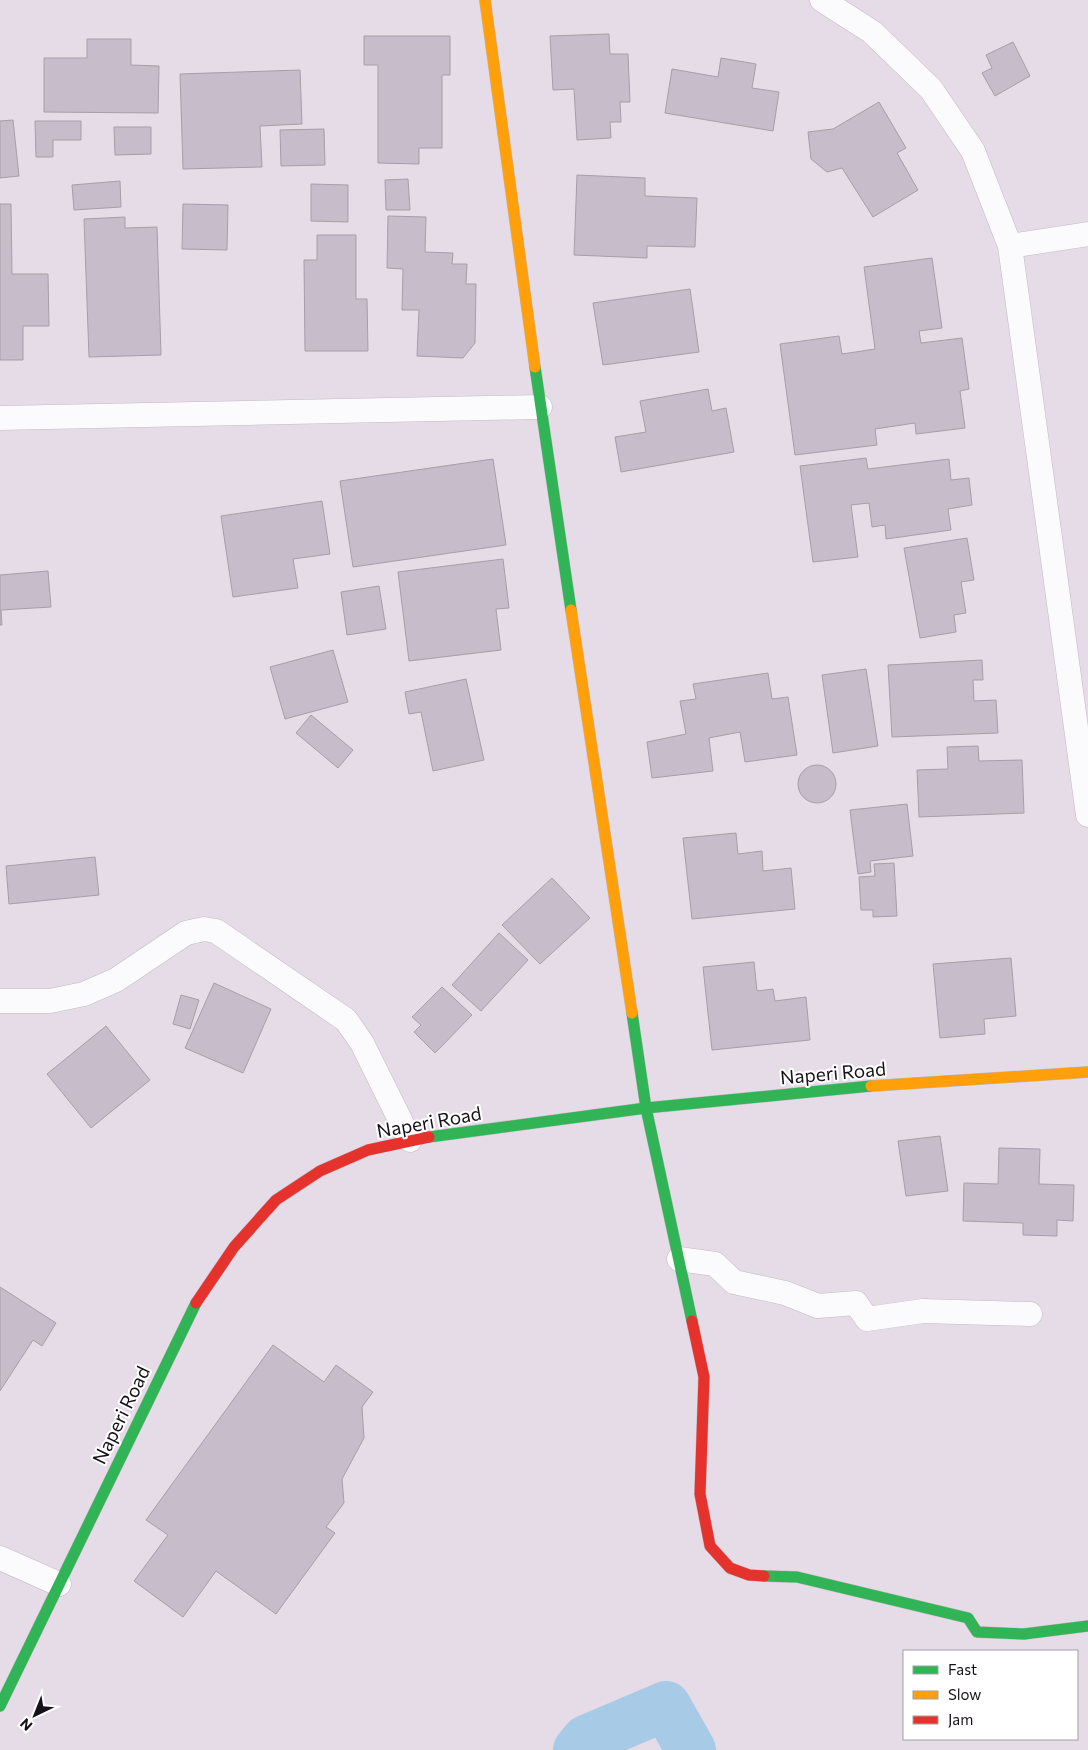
<svg xmlns="http://www.w3.org/2000/svg" width="1088" height="1750" viewBox="0 0 1088 1750" font-family="Commissioner,sans-serif">
	<style>
		.lines { fill: none; stroke-linecap: round; stroke-linejoin: round }
		.river { stroke: #a7cae7; stroke-width: 50 }
		.building { fill: #c7bcca; stroke: #a59fa8 }
		.street-casing { stroke: #c1bac3; stroke-width: 25 }
		.fast-casing { stroke: #c1bac3; stroke-width: 12 }
		.slow-casing { stroke: #c1bac3; stroke-width: 12 }
		.jam-casing { stroke: #c1bac3; stroke-width: 12 }
		.street { stroke: #fbfafc; stroke-width: 24 }
		.fast { stroke: #30b455; stroke-width: 11 }
		.slow { stroke: #ff9f0a; stroke-width: 11 }
		.jam { stroke: #e5322d; stroke-width: 11 }
		.labels { text-anchor: middle; stroke-width: 4; stroke-linejoin: round; paint-order: stroke }
		.street-label { font-size: 19px; fill: #161118; stroke: #fff }
	</style>
	<rect width="100%" height="100%" fill="#e5dce8"/>
	<g class="lines">
		<!-- river -->
		<path class="river" d="M578,1750L586,1740L666,1706L691,1750"/>
	</g>
	<!-- building -->
	<path class="building" d="M609,34L610,54H628L630,102H620L621,122H610L611,138L577,140L574,89L553,90L550,36Z
		M364,36H450V75H442V148H419V164L378,163V65H364Z
		M87,39H131V65L159,66L158,113L44,112V58H87Z
		M1013,42L1030,76L995,96L982,73L992,68L986,55Z
		M721,58L756,64L752,88L779,92L773,131L665,113L672,69L718,77Z
		M300,70L302,124L260,126L262,167L183,169L180,74Z
		M879,102L906,148L897,153L918,190L873,217L842,168L827,172L811,159L808,132L833,129Z
		M13,120L19,176L0,178V121Z
		M35,121H81V140H53V157H36Z
		M114,127H151V154L115,155Z
		M324,129L325,165L281,166L280,130Z
		M577,175L645,178V196L697,198L695,247L647,246V258L574,255Z
		M408,179L410,210H386L385,180Z
		M120,181L121,207L74,210L72,185Z
		M311,184L348,185V222L311,221Z
		M0,204H11L12,274H48L49,326H23V360H0Z
		M183,204L228,205L227,250L182,249Z
		M388,216L426,217L425,252L453,253L452,264H467L466,284H476L475,343L463,358L417,356L419,310H402L403,269L387,268Z
		M125,217V228L157,227L161,355L89,357L84,219Z
		M317,235H356V299H367L368,351H305L304,260H317Z
		M932,258L942,328L919,331L921,343L962,338L969,389L960,391L965,428L916,434L915,423L875,429L877,445L795,455L780,344L839,336L842,354L875,349L864,267Z
		M690,289L699,352L603,365L593,303Z
		M708,389L712,411L726,408L734,452L621,472L615,437L646,432L640,401Z
		M866,458L868,469L949,459L951,480L969,478L972,505L948,509L951,530L886,539L885,525L872,527L869,503L851,505L858,557L813,562L800,466Z
		M493,459L506,545L353,567L340,481Z
		M322,501L330,554L293,559L298,588L233,597L221,516Z
		M967,538L974,580L961,582L966,613L954,615L956,632L920,638L904,548Z
		M503,559L509,608L496,609L501,650L409,661L398,572Z
		M48,571L51,607L1,610L2,625H0V575Z
		M379,586L386,629L347,635L341,592Z
		M333,650L348,702L285,719L270,667Z
		M982,660L983,680H973L974,701L996,700L998,733L892,737L888,665Z
		M866,669L878,746L833,753L822,675Z
		M768,673L772,699L788,697L797,755L745,762L740,732L709,738L713,771L652,778L647,742L686,734L680,701L696,699L693,684Z
		M466,679L484,760L433,771L421,712L409,714L405,692Z
		M311,715L353,750L338,768L296,733Z
		M978,746L979,761L1022,760L1024,813L919,817L917,770L948,769L947,747Z
		M798 784a19 19 0 1 1 38 0a19 19 0 1 1-38 0Z
		M907,804L913,856L870,861L871,872L858,874L850,810Z
		M736,833L738,854L762,851L763,871L791,868L795,909L692,919L683,838Z
		M95,857L99,895L9,904L6,866Z
		M894,863L897,916L873,917V910H861L859,877L875,876L874,864Z
		M552,878L590,918L540,964L502,925Z
		M499,933L528,960L481,1011L452,985Z
		M1011,958L1016,1016L984,1019L985,1034L940,1038L933,964Z
		M754,962L757,991L773,989L775,1001L806,997L810,1040L712,1050L703,967Z
		M214,983L271,1009L243,1073L185,1048Z
		M442,987L472,1015L435,1053L414,1032L421,1025L412,1017Z
		M181,995L199,1000L190,1029L173,1024Z
		M106,1026L150,1080L91,1128L47,1074Z
		M940,1136L948,1191L906,1196L898,1141Z
		M999,1148L1040,1149L1039,1184L1074,1185L1073,1221L1057,1220V1236L1023,1235V1223L963,1221L964,1183L998,1184Z
		M0,1287L56,1323L42,1346L33,1340L0,1391Z
		M273,1345L324,1382L336,1365L373,1392L362,1407L364,1438L342,1479L344,1503L326,1527L335,1533L276,1614L216,1571L183,1617L134,1581L168,1535L146,1520Z"/>
	<g class="lines">
		<!-- street casing -->
		<g class="street-casing">
			<path id="street" d="M822,0L872,32L931,89L973,151L1010,246L1088,815
				M1010,246L1088,234
				M0,418L540,407
				M0,1001H50L84,994L116,980L186,933L204,929L216,931L346,1020L362,1043L410,1140
				M679,1259L715,1264L734,1282L785,1293L818,1306L856,1303L867,1319L923,1311L1030,1314
				M0,1558L59,1584"/>
		</g>
		<!-- fast casing -->
		<g class="fast-casing">
			<path id="fast" d="M535,367L571,610
				M632,1013L646,1108L692,1321
				M429,1137L646,1108L871,1086
				M764,1576L797,1577L968,1618L977,1632L1024,1634L1088,1626
				M0,1706L196,1303"/>
		</g>
		<!-- slow casing -->
		<g class="slow-casing">
			<path id="slow" d="M485,0L535,367
				M571,610L632,1013
				M871,1086L1088,1072"/>
		</g>
		<!-- jam casing -->
		<g class="jam-casing">
			<path id="jam" d="M196,1303L234,1247L276,1200L320,1171L368,1150L429,1137
				M692,1321L704,1377L700,1494L710,1546L730,1568L749,1575L764,1576"/>
		</g>
		<!-- street -->
		<use href="#street" class="street"/>
		<!-- fast -->
		<use href="#fast" class="fast"/>
		<!-- slow -->
		<use href="#slow" class="slow"/>
		<!-- jam -->
		<use href="#jam" class="jam"/>
	</g>
	<g class="labels">
		<!-- street labels -->
		<g class="street-label">
			<text transform="translate(833 1073) rotate(-5)" y="7">Naperi Road</text>
			<text transform="translate(429 1122) rotate(-10)" y="7">Naperi Road</text>
			<text transform="translate(121 1415) rotate(-64)" y="7">Naperi Road</text>
		</g>
	</g>
	<!-- legend -->
	<rect x="903" y="1650" width="175" height="90" fill="#ffffff" stroke="#a2a0a3"/>
	<rect x="913" y="1666" width="25" height="8" fill="#30b455" stroke="#a2a0a3"/>
	<text x="948" y="1675" font-size="15" fill="#161118">Fast</text>
	<rect x="913" y="1691" width="25" height="8" fill="#ff9f0a" stroke="#a2a0a3"/>
	<text x="948" y="1700" font-size="15" fill="#161118">Slow</text>
	<rect x="913" y="1716" width="25" height="8" fill="#e5322d" stroke="#a2a0a3"/>
	<text x="948" y="1725" font-size="15" fill="#161118">Jam</text>
	<!-- north arrow -->
	<g transform="translate(35 1715) rotate(223)" stroke="#ffffff" stroke-width="4" paint-order="stroke">
	<path d="M0-4L9 19L0 12L-9 19Z" fill="#161118"/>
	<text y="-8" font-size="14" font-weight="bold" text-anchor="middle" fill="#161118">N</text>
	</g>
</svg>
